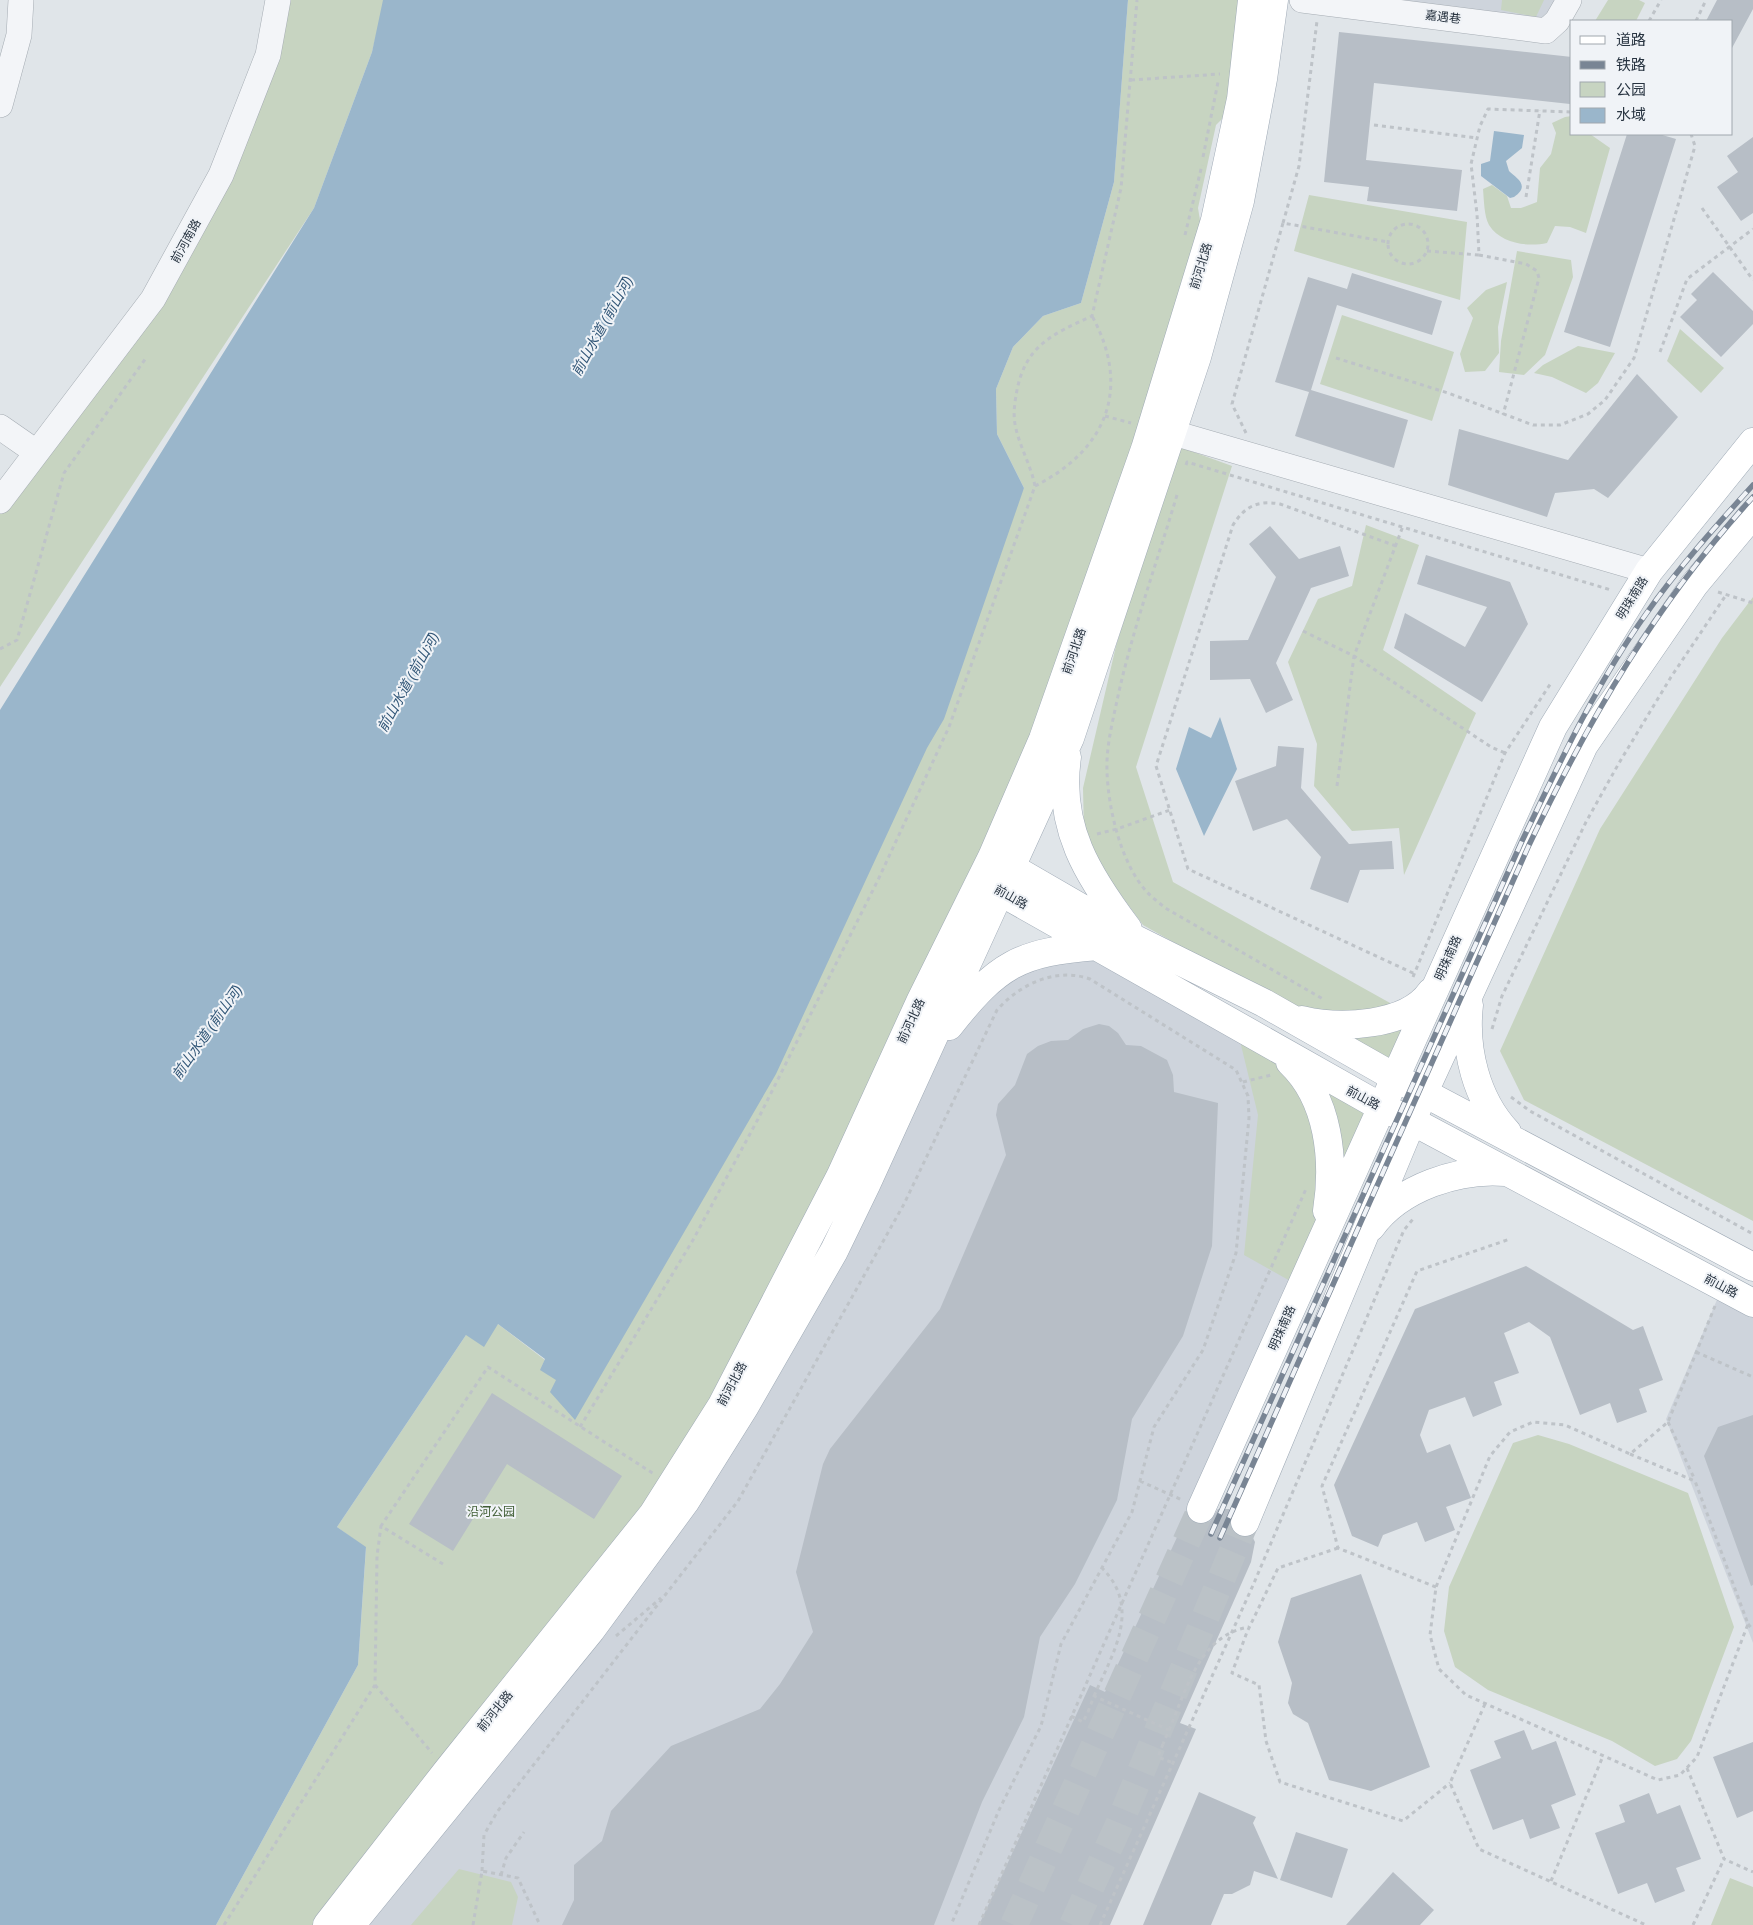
<svg xmlns="http://www.w3.org/2000/svg" width="1753" height="1925" viewBox="0 0 1753 1925" font-family="Arial,'Noto Sans SC',sans-serif">
	<style>
		.built { fill: #ced4dc }
		.green { fill: #c7d4c1 }
		.water { fill: #9ab6cb }
		.building { fill: #b7bec6 }
		.lines { fill: none; stroke-linecap: round; stroke-linejoin: round }
		.major-tunnel { stroke: #bbc2c7; stroke-width: 28; stroke-dasharray: 28 14; stroke-linecap: butt }
		.minor-casing { stroke: #a5acb3; stroke-width: 26 }
		.major-casing { stroke: #9faab6; stroke-width: 29 }
		.path { stroke: #bec3c8; stroke-width: 3; stroke-dasharray: 4 4; stroke-linecap: butt }
		.minor { stroke: #f3f5f8; stroke-width: 25 }
		.major { stroke: #fff; stroke-width: 28 }
		.rail-casing { stroke: #798594; stroke-width: 5.5 }
		.rail { stroke: #f0f3f7; stroke-width: 4; stroke-dasharray: 11; stroke-linecap: butt }
		.path-bridge { stroke: #bec3c8; stroke-width: 3; stroke-dasharray: 4 4; stroke-linecap: butt }
		.labels { text-anchor: middle; stroke-width: 4; stroke-linejoin: round; paint-order: stroke }
		.street-label { font-size: 12px; fill: #283441; stroke: #f0f3f7 }
		.park-label { font-size: 12px; fill: #405e35; stroke: #f0f3f7 }
		.water-label { font-size: 14px; font-style: italic; fill: #315677; stroke: #f0f3f7 }
	</style>
	<rect width="100%" height="100%" fill="#e0e5e9"/>
	<!-- built -->
	<path class="built" d="M1343,0H1555L1542,28Z
		M1073,948L1381,1108L1013,1925H351L686,1502L925,1056L977,992Z
		M1722,1288L1753,1304V1643L1666,1419Z"/>
	<!-- green -->
	<path class="green" d="M278,0H385L372,52L314,208L0,687V501L215,188Z
		M1128,0H1261L1242,99L1216,125L1198,208L1206,257L1052,754L693,1450L318,1925H216L358,1665L366,1548L337,1527L466,1335L498,1324L545,1360L540,1370L1024,488L997,434L996,389L1013,347L1043,316L1081,303L1114,182Z
		M1502,0H1544L1536,17L1501,10Z
		M1608,0H1639L1645,3L1636,21H1595Z
		M1572,116V134H1590L1610,148L1586,233L1570,227L1555,226L1547,243C1528,247 1501,244 1489,225C1484,216 1484,200 1483,189L1492,185L1507,196L1511,208H1521L1537,202L1540,168L1551,154L1556,133L1552,123L1565,117Z
		M1309,195L1467,222L1460,300L1294,251Z
		M1517,251L1571,260L1573,277L1545,355L1524,375L1499,372L1501,341Z
		M1507,282L1498,327L1499,353L1485,371L1465,372L1460,354L1473,318L1467,308L1486,290Z
		M1342,315L1454,352L1432,421L1320,384Z
		M1680,329L1724,368L1701,393L1667,361Z
		M1578,346L1615,353L1598,383L1586,393L1552,377L1534,373L1543,365Z
		M1177,446L1232,466L1136,767L1173,882L1408,1013L1391,1065L1143,925L1099,865L1084,831L1083,788L1116,646Z
		M1366,525L1419,545L1383,650L1476,713L1404,875L1399,828L1352,831L1314,786L1317,744L1288,662L1318,599L1352,586Z
		M1753,597V1221L1524,1100L1500,1051L1600,829L1722,638Z
		M1240,1041L1368,1111L1292,1282L1244,1255L1258,1115Z
		M1538,1435L1569,1444L1688,1493L1734,1627L1691,1741L1677,1759L1655,1766L1612,1741L1488,1690L1455,1667L1444,1631L1449,1587L1513,1443Z
		M459,1869L511,1882L518,1897L512,1925H411Z
		M1730,1878L1753,1887V1925H1711Z"/>
	<!-- water -->
	<path class="water" d="M383,0H1128L1114,182L1081,303L1043,316L1013,347L996,389L997,434L1024,488L944,719L927,748L776,1074L575,1420L550,1392L556,1380L540,1370L545,1359L498,1324L484,1347L466,1335L337,1527L366,1547L358,1665L216,1925H0V710L314,208L372,52Z
		M1494,131L1524,135L1522,148L1506,161L1509,171C1516,178 1531,185 1514,197L1510,198L1481,176V164L1490,161Z
		M1220,717L1237,769L1204,836L1176,769L1189,727L1211,738Z"/>
	<!-- building -->
	<path class="building" d="M1717,0H1753V9L1732,48V21H1706Z
		M1339,32L1572,57L1570,104L1374,83L1366,160L1462,170L1457,211L1367,201L1369,187L1324,182Z
		M1627,134H1659L1676,139L1610,347L1564,332Z
		M1753,137V213L1741,221L1717,187L1738,172L1727,156Z
		M1713,272L1753,311V324L1721,357L1680,317L1697,300L1691,294Z
		M1352,273L1442,301L1432,335L1337,305L1311,390L1408,420L1394,468L1295,436L1309,392L1275,382L1308,277L1347,289Z
		M1637,374L1678,417L1608,498L1594,489L1555,493L1547,517L1448,485L1459,429L1568,460Z
		M1270,526L1299,559L1340,546L1349,576L1311,588L1276,663L1293,700L1266,713L1250,679L1210,680V641L1248,640L1276,577L1249,544Z
		M1426,555L1510,582L1528,624L1482,702L1394,648L1405,613L1465,647L1487,607L1417,584Z
		M1278,746L1304,748L1301,788L1349,844L1392,841L1394,869L1360,870L1348,903L1310,889L1321,857L1287,819L1253,831L1235,781L1276,766Z
		M1099,1024L1109,1026L1118,1033L1126,1045L1141,1046L1167,1060L1173,1075L1174,1092L1218,1103L1212,1246L1183,1336L1132,1419L1117,1500L1075,1584L1040,1637L1024,1717L982,1802L934,1925H562L574,1900V1865L602,1841L611,1811L671,1746L760,1709L780,1684L813,1632L796,1572L823,1464L830,1449L940,1309L1006,1155L996,1115L998,1104L1015,1085L1027,1054L1038,1046L1051,1041L1068,1040L1083,1029Z
		M1526,1266L1633,1330L1643,1326L1663,1380L1639,1389L1647,1412L1617,1423L1610,1403L1580,1415L1550,1337L1529,1322L1504,1333L1519,1373L1494,1382L1502,1405L1473,1417L1465,1397L1429,1410L1420,1435L1427,1453L1450,1444L1471,1498L1446,1507L1455,1530L1425,1542L1417,1522L1383,1535L1378,1547L1352,1536L1334,1485L1415,1309Z
		M492,1393L622,1476L594,1519L507,1464L453,1551L409,1524Z
		M1753,1415V1585L1751,1586L1704,1456L1718,1427Z
		M1218,1509H1229L1232,1512L1230,1524L1233,1532L1239,1537L1252,1536L1255,1542L1251,1562L1180,1723L1196,1729L1110,1925H979L1090,1685L1105,1692L1186,1518L1188,1517L1194,1523L1203,1524L1210,1521Z
		M1361,1574L1430,1767L1371,1791L1329,1780L1308,1723L1293,1714L1288,1703L1292,1683L1278,1642L1291,1598Z
		M1524,1730L1532,1750L1556,1741L1576,1795L1551,1805L1560,1828L1530,1839L1523,1819L1493,1830L1470,1770L1501,1758L1494,1741Z
		M1753,1742V1811L1737,1818L1713,1757Z
		M1199,1792L1256,1817L1253,1823L1278,1879L1254,1871L1250,1885L1232,1894H1224L1211,1925H1143Z
		M1649,1793L1657,1814L1680,1805L1701,1859L1676,1868L1685,1891L1655,1903L1647,1883L1618,1894L1595,1833L1625,1822L1619,1805Z
		M1296,1832L1348,1849L1332,1898L1280,1880Z
		M1393,1872L1434,1910L1420,1925H1346Z"/>
	<g class="lines">
		<!-- major-tunnel -->
		<path class="major-tunnel" d="M1014,1925L1201,1509
			M1073,1925L1118,1827L1245,1522"/>
		<!-- minor casing -->
		<g class="minor-casing">
			<path id="minor" d="M1302,0L1546,31L1557,21L1569,0
				M0,105L19,35L21,0
				M0,427L36,452
				M1153,427L1649,571
				M0,501L153,299L221,175L268,55L278,0"/>
		</g>
		<!-- major casing -->
		<g class="major-casing">
			<path id="major" d="M1067,757C1057,827 1088,876 1128,929
				M995,858L1135,939L1264,1003L1396,1078L1753,1267
				M983,882L1381,1107L1412,1121L1753,1303
				M1469,1005C1464,1049 1476,1099 1507,1132
				M1302,1020C1339,1029 1407,1027 1431,992
				M949,1026C998,964 1019,952 1098,946
				M1290,1062C1329,1099 1335,1160 1327,1211
				M1371,1227C1400,1187 1459,1168 1506,1172
				M1201,1509L1553,727L1649,571L1753,442
				M1245,1522L1424,1092L1584,745L1694,585L1753,514
				M327,1925L447,1771L653,1514L722,1405L840,1177L920,1002L992,857L1043,739L1145,449L1215,220L1241,99L1252,0
				M351,1925L591,1630L685,1502L745,1406L834,1251L866,1185L1070,738L1197,357L1240,201L1263,79L1274,0"/>
		</g>
		<!-- path -->
		<path class="path" d="M1649,21L1661,0
			M1696,21L1706,0
			M1131,80L1220,74
			M1374,125L1477,138
			M1203,157L1218,82
			M1526,197L1540,110
			M1702,208L1753,280
			M1283,223L1299,166L1317,21
			M1388 244a20 20 0 1 1 40 0a20 20 0 1 1-40 0Z
			M1185,235L1202,165
			M1427,251L1479,255L1477,214L1471,164L1480,126L1488,109L1572,112
			M1479,255L1526,264L1537,271L1539,278L1503,415
			M1660,352L1687,279L1753,229
			M1336,358L1448,393L1533,425H1560L1588,414L1605,400L1634,358L1695,146L1691,134
			M1105,416L1131,423
			M1246,433L1232,404L1283,223L1388,242
			M1186,465L1187,462L1611,590
			M1035,486C1106,450 1132,389 1092,316
			M1177,495C1157,562 1133,628 1118,696C1113,720 1106,746 1107,771C1108,808 1121,864 1147,892C1153,898 1160,904 1167,909L1323,999
			M1396,546L1280,504C1258,500 1245,506 1233,525L1156,766L1188,869L1415,974
			M1718,592L1753,603
			M1303,631L1354,656L1491,747L1505,753
			M0,649L17,640L64,473L146,358
			M1337,786L1354,656L1403,526
			M1097,834L1117,829L1170,810
			M1413,977L1505,753L1551,683
			M1492,1029L1502,996L1586,822L1619,763L1671,677L1726,595
			M1243,1082L1271,1075
			M1511,1097L1530,1111L1753,1234
			M1696,1352L1753,1377
			M1668,1422L1695,1480
			M580,1427L693,1240L758,1119L878,880L949,727L1035,486C1031,465 1019,446 1015,424C1013,413 1015,401 1017,390C1026,345 1053,334 1092,316L1121,188L1137,0
			M1630,1454L1695,1481L1748,1624L1697,1757L1680,1775L1658,1780L1466,1695L1439,1669L1430,1635L1436,1587L1490,1456L1510,1432L1533,1422L1565,1425L1630,1454L1668,1422L1715,1306
			M1140,1481L1182,1500
			M1338,1548L1278,1568L1247,1632L1232,1673L1259,1685L1266,1741L1280,1782L1403,1821L1450,1783
			M443,1564L381,1526L488,1367L654,1474
			M1436,1587L1338,1548L1322,1486L1417,1271L1510,1239
			M1748,1624L1753,1630
			M616,1636L661,1598
			M375,1685L432,1753
			M1094,1696C1113,1653 1142,1608 1102,1568
			M1485,1704L1450,1783L1479,1849L1646,1925
			M1071,1716L1083,1722L1088,1712
			M1169,1730C1186,1691 1199,1635 1249,1627
			M1163,1744L1158,1757L1173,1763
			M1687,1768L1724,1859L1753,1872
			M482,1871L484,1835L497,1812L738,1501L904,1204L997,1010C1020,984 1056,967 1090,979L1236,1070L1248,1096L1249,1118L1236,1253L1203,1350L1154,1427L1132,1512L1061,1644L1041,1726L999,1810L951,1925
			M501,1875L506,1858L524,1832
			M1551,1881L1603,1756
			M224,1925L375,1685L377,1556L381,1526
			M473,1925L482,1871L518,1878L540,1925
			M979,1925L1306,1189
			M1100,1925L1254,1583L1404,1230L1413,1219
			M1693,1925L1724,1859"/>
		<!-- minor -->
		<use href="#minor" class="minor"/>
		<!-- major -->
		<use href="#major" class="major"/>
		<!-- rail casing -->
		<g class="rail-casing">
			<path id="rail" d="M1211,1534L1522,841C1559,764 1596,684 1646,614C1678,568 1715,527 1753,485
				M1220,1538L1529,845C1590,717 1657,602 1753,497"/>
		</g>
		<!-- rail -->
		<use href="#rail" class="rail"/>
		<!-- path-bridge -->
		<path class="path-bridge" d="M1088,1712L1094,1696L1169,1730L1163,1744"/>
	</g>
	<g class="labels">
		<!-- street labels -->
		<g class="street-label">
			<text transform="translate(1443 17) rotate(7)" y="4">嘉遇巷</text>
			<text transform="translate(186 241) rotate(-61)" y="4">前河南路</text>
			<text transform="translate(1201 266) rotate(-73)" y="4">前河北路</text>
			<text transform="translate(1632 598) rotate(-58)" y="4">明珠南路</text>
			<text transform="translate(1074 651) rotate(-71)" y="4">前河北路</text>
			<text transform="translate(1011 897) rotate(29)" y="4">前山路</text>
			<text transform="translate(1448 958) rotate(-66)" y="4">明珠南路</text>
			<text transform="translate(911 1021) rotate(-65)" y="4">前河北路</text>
			<text transform="translate(1363 1098) rotate(28)" y="4">前山路</text>
			<text transform="translate(1721 1286) rotate(28)" y="4">前山路</text>
			<text transform="translate(1282 1328) rotate(-66)" y="4">明珠南路</text>
			<text transform="translate(732 1384) rotate(-62)" y="4">前河北路</text>
			<text transform="translate(495 1711) rotate(-51)" y="4">前河北路</text>
		</g>
		<!-- park labels -->
		<g class="park-label">
			<text x="491" y="1516">沿河公园</text>
		</g>
		<!-- water labels -->
		<g class="water-label">
			<text transform="translate(602 326) rotate(-61)" y="5">前山水道 (前山河)</text>
			<text transform="translate(408 682) rotate(-61)" y="5">前山水道 (前山河)</text>
			<text transform="translate(207 1032) rotate(-55)" y="5">前山水道 (前山河)</text>
		</g>
	</g>
	<!-- legend -->
	<rect x="1570" y="20" width="162" height="115" fill="#f0f3f7" stroke="#a0a7ae"/>
	<rect x="1580" y="36" width="25" height="8" fill="#ffffff" stroke="#a0a7ae"/>
	<text x="1616" y="45" font-size="15" fill="#283441">道路</text>
	<rect x="1580" y="61" width="25" height="8" fill="#798594" stroke="#a0a7ae"/>
	<text x="1616" y="70" font-size="15" fill="#283441">铁路</text>
	<rect x="1580" y="82" width="25" height="15" fill="#c7d4c1" stroke="#a0a7ae"/>
	<text x="1616" y="95" font-size="15" fill="#283441">公园</text>
	<rect x="1580" y="108" width="25" height="15" fill="#9ab6cb" stroke="#a0a7ae"/>
	<text x="1616" y="120" font-size="15" fill="#283441">水域</text>
</svg>
